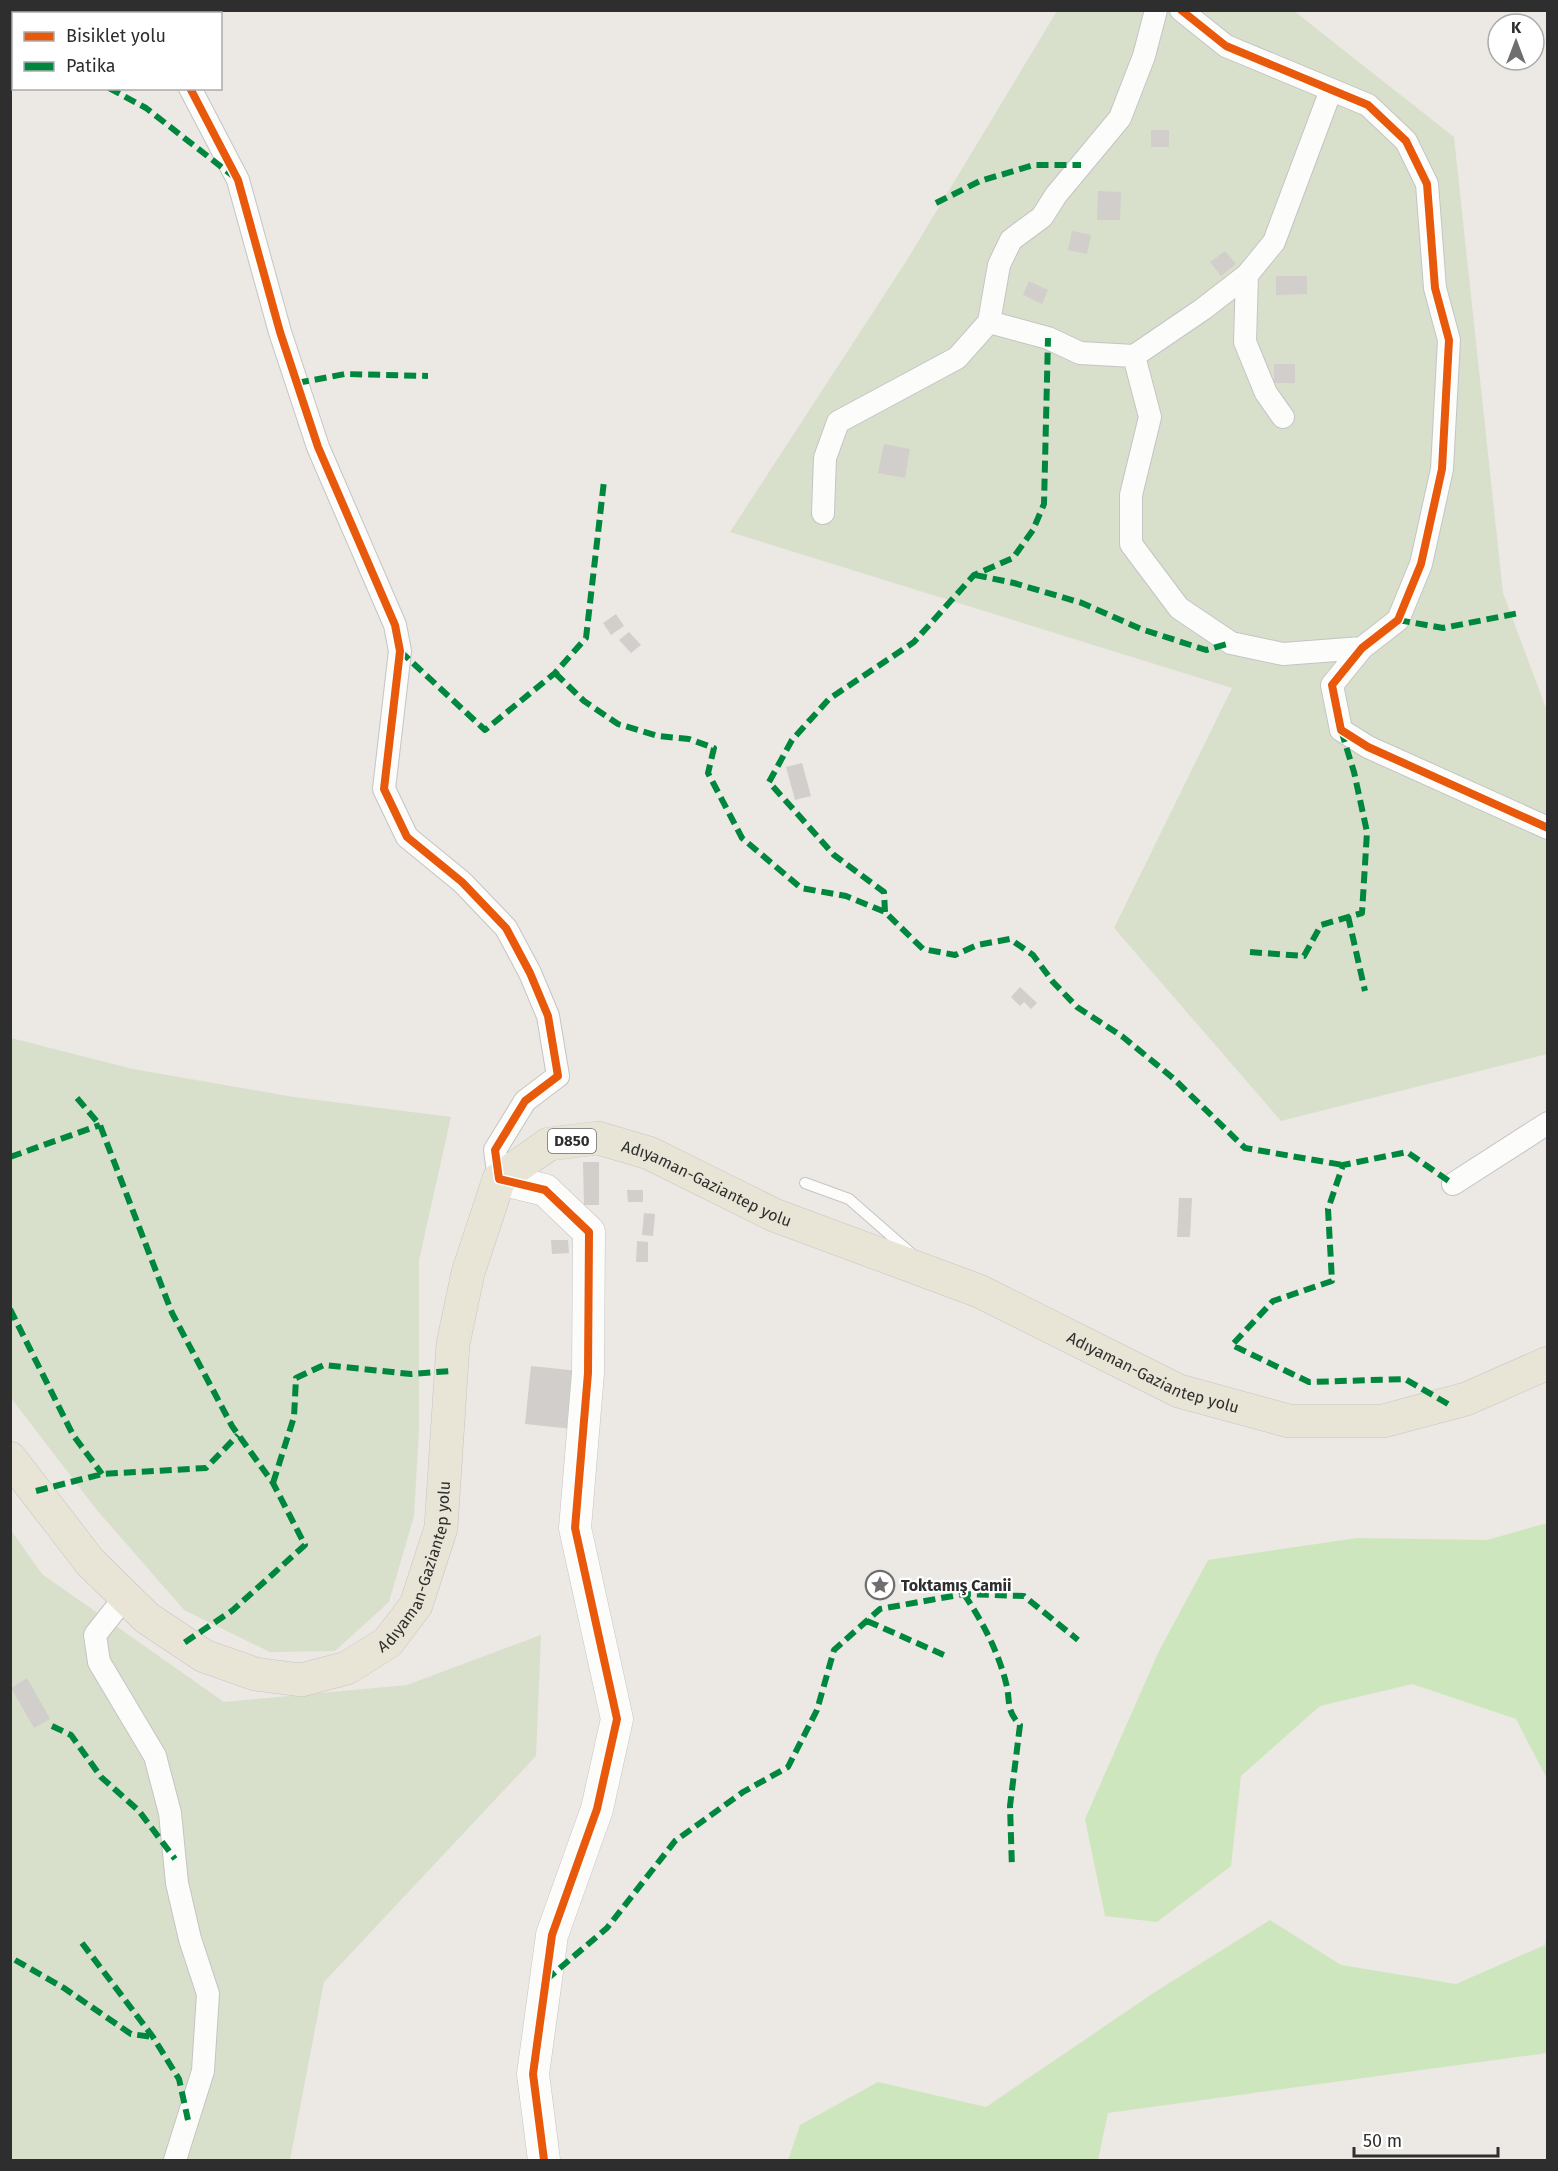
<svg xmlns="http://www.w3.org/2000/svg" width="1558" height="2171" viewBox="0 0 1558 2171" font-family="'Fira Sans',sans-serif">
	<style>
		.green { fill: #cee6be }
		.cemetery { fill: #d8e0cc }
		.building { fill: #d1cecb }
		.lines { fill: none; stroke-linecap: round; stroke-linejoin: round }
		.lane-casing { stroke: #c5c4c5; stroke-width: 12 }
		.street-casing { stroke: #c5c4c5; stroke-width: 24 }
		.secondary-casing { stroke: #c5c4c5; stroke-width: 33 }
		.primary-casing { stroke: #c6c5c4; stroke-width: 34 }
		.lane { stroke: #fcfcfb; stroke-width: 10 }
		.street { stroke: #fcfcfb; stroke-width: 22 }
		.secondary { stroke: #fcfcfb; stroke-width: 32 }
		.primary { stroke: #e8e4d6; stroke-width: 33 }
		.quiet { stroke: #00873e; stroke-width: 6; stroke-dasharray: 12 6; stroke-linecap: butt }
		.cycleway-casing { stroke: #fff; stroke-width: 11 }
		.cycleway { stroke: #e8590c; stroke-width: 8 }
		.labels { text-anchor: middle; stroke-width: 4.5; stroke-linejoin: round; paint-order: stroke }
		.shield { fill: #fff; stroke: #6d6d6d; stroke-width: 1.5 }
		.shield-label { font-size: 15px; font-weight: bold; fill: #2e2e2e }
		.street-label { font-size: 16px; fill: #2e2e2e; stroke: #fff }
		.poi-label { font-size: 16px; font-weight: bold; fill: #2e2e2e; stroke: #fff; text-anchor: start }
	</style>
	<rect width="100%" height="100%" fill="#ece8e4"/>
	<!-- green -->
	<path class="green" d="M1547,1523V1779L1516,1719L1412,1684L1320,1706L1241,1776L1231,1866L1157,1922L1105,1916L1085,1819L1159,1651L1208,1560L1357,1538L1487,1540Z
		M1270,1920L1341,1965L1456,1984L1545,1945L1547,1935V2053L1108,2113L1098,2160H788L800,2125L878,2082L986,2107L1155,1992Z"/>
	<!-- cemetery -->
	<path class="cemetery" d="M1057,11H1294L1454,137L1503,593L1547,711V1054L1281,1121L1114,928L1232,688L730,532L907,260Z
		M11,1038L133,1069L294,1097L451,1117L419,1260V1429L414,1516L389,1602L335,1651L270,1652L184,1610L96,1509L11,1398Z
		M10,1529L42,1574L224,1702L407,1685L541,1635L536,1756L324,1982L290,2160H11Z"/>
	<!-- building -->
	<path class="building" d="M90,10H138L139,14H91Z
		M1151,130H1169V147H1151Z
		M1098,191L1121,192L1120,220H1097Z
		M1072,231L1091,235L1087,254L1068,250Z
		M1225,251L1236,264L1221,276L1210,262Z
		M1276,276H1307V294L1276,295Z
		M1029,281L1048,290L1042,304L1023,295Z
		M1274,364H1295V383H1274Z
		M884,444L910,449L905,478L878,473Z
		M616,614L624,626L611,635L603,623Z
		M629,632L641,645L631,653L619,640Z
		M802,763L811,796L795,800L786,767Z
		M1020,987L1037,1003L1031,1009L1024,1002L1020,1006L1011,997Z
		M583,1162H599V1205H584Z
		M627,1190H643V1202H628Z
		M1179,1198H1192L1190,1237H1177Z
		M644,1213L655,1214L653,1236L642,1235Z
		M551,1240H568L569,1253L552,1254Z
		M637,1241L648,1242V1262H636Z
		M531,1366L579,1371L573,1429L525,1424Z
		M27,1678L50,1719L34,1728L11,1688Z"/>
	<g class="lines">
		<!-- lane casing -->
		<g class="lane-casing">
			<path id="lane" d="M805,1183L849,1199L913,1255"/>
		</g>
		<!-- street casing -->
		<g class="street-casing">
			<path id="street" d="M163,10L164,14
				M1156,10L1144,56L1120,118L1056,195L1042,217L1011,240L999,265L989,322L1048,338L1080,353L1134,356L1203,309L1247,275L1274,242L1331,90
				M1181,10L1226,46L1368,105L1406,141L1427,184L1435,288L1449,340L1442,469L1421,564L1398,620L1362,648L1332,685L1341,730L1368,747L1548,828
				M190,88L238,180L280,332L318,447L395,625L400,651L384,789L407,837L462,882L506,928L530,973L548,1016L558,1076L525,1101L495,1150L499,1179
				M1247,275L1245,342L1266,393L1283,417
				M1134,356L1150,417L1131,495V544L1179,608L1231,643L1283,654L1362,648
				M823,513L825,458L838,422L957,358L989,322
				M1453,1184L1548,1123
				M125,1597L95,1635L99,1662L155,1756L170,1813L177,1883L190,1939L208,1994L203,2071L175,2160"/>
		</g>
		<!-- secondary casing -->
		<g class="secondary-casing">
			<path id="secondary" d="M499,1179L545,1190L589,1232L588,1373L575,1528L617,1719L597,1809L552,1935L533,2074L544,2160"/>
		</g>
		<!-- primary casing -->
		<g class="primary-casing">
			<g id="primary">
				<path id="s1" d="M10,1458L90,1562L147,1618L204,1656L255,1674L301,1680L347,1668L388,1642L416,1605L441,1528L453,1344L468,1273L499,1179L549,1144L598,1138L649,1153L774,1215L979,1291L1179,1391L1289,1421H1383L1466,1399L1548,1363"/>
			</g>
		</g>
		<!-- lane -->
		<use href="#lane" class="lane"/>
		<!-- street -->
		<use href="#street" class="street"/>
		<!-- secondary -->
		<use href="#secondary" class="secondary"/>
		<!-- primary -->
		<use href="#primary" class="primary"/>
		<!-- quiet -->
		<path class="quiet" d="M10,30L14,32
			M109,88L146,108L233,176
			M936,203L980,181L1034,165H1081
			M297,383L345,374L428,376
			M975,575L1014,583L1082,603L1141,629L1206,650L1231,643
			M1398,620L1443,628L1519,613
			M400,651L485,730L555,673L586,638L604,481
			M555,673L584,701L618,724L658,736L689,739L714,748L708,773L742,838L801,888L846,896L885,912L923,949L955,955L977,945L1010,939L1033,955L1053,982L1077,1007L1123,1037L1173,1078L1245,1148L1343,1165
			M885,912L884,892L834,855L769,782L792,740L829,699L914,642L974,575L1013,558L1033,530L1044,504L1048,338
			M1348,916L1365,991
			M1250,952L1304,956L1321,925L1362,913L1367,832L1354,772L1341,730
			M77,1098L100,1125L172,1313L232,1426L273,1483L305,1545L233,1610L184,1643
			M10,1157L100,1125
			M10,1309L73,1435L102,1474
			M1448,1404L1405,1379L1309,1382L1232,1345L1273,1301L1332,1281L1328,1209L1343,1165L1407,1152L1453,1184
			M273,1483L294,1417L296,1378L324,1365L411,1374L451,1371
			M36,1491L102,1474L206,1468L238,1435
			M964,1594C982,1621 998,1651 1006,1683C1011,1702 1005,1709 1020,1725L1010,1806L1012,1868
			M867,1621L944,1655
			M52,1726L71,1735L101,1777L139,1811L175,1859
			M82,1943L153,2037L179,2079L188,2120
			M15,1960L64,1988L131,2034L153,2037
			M546,1980L607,1928L675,1841L743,1792L788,1767L817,1710L834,1650L880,1609L964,1594L1024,1596L1078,1640"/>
		<!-- cycleway casing -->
		<g class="cycleway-casing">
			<path id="cycleway" d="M1181,10L1226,46L1368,105L1406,141L1427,184L1435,288L1449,340L1442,469L1421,564L1398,620L1362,648L1332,685L1341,730L1368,747L1548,828
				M190,88L238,180L280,332L318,447L395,625L400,651L384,789L407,837L462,882L506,928L530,973L548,1016L558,1076L525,1101L495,1150L499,1179L545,1190L589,1232L588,1373L575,1528L617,1719L597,1809L552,1935L533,2074L544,2160"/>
		</g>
		<!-- cycleway -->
		<use href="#cycleway" class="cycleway"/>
	</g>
	<!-- icons -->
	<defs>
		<g id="sight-ring" transform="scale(1.5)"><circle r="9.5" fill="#fff" stroke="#706f6e" stroke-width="1.5"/><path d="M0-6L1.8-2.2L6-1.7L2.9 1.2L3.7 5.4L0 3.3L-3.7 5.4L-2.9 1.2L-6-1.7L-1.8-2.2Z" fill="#706f6e"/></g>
	</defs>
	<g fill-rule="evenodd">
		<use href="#sight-ring" x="880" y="1585"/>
	</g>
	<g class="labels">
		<!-- shield labels -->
		<rect class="shield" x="548" y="1129" width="48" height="24" rx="4.5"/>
		<g class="shield-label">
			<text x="572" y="1146">D850</text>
		</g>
		<!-- street labels -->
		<g class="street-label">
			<text dy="6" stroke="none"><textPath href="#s1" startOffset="1188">Adıyaman-Gaziantep yolu</textPath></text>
			<text dy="6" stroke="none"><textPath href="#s1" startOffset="1674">Adıyaman-Gaziantep yolu</textPath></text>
			<text dy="6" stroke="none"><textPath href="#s1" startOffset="558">Adıyaman-Gaziantep yolu</textPath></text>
		</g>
		<!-- poi labels -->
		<g class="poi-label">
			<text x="901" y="1591">Toktamış Camii</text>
		</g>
	</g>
	<!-- border -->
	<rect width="1558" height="2171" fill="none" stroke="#2e2e2e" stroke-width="24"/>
	<!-- legend -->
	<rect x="12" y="12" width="210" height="78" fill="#ffffff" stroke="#ababab" stroke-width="1.5"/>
	<rect x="24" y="32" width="30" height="9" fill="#e8590c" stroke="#ababab" stroke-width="1.5"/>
	<text x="66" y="42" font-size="18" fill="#2e2e2e">Bisiklet yolu</text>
	<rect x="24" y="62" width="30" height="9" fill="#00873e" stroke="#ababab" stroke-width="1.5"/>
	<text x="66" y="72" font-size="18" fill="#2e2e2e">Patika</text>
	<!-- north arrow -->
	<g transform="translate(1516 42)"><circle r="28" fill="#ffffff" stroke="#ababab" stroke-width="1.5"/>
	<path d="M0-4.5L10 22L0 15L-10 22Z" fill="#706f6e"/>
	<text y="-9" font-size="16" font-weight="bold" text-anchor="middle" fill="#2e2e2e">K</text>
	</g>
	<!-- scale -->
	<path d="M1354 2147v9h144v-9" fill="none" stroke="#2e2e2e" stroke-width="3"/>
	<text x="1363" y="2147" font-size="18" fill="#2e2e2e" stroke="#ffffff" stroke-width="4.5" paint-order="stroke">50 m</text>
</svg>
